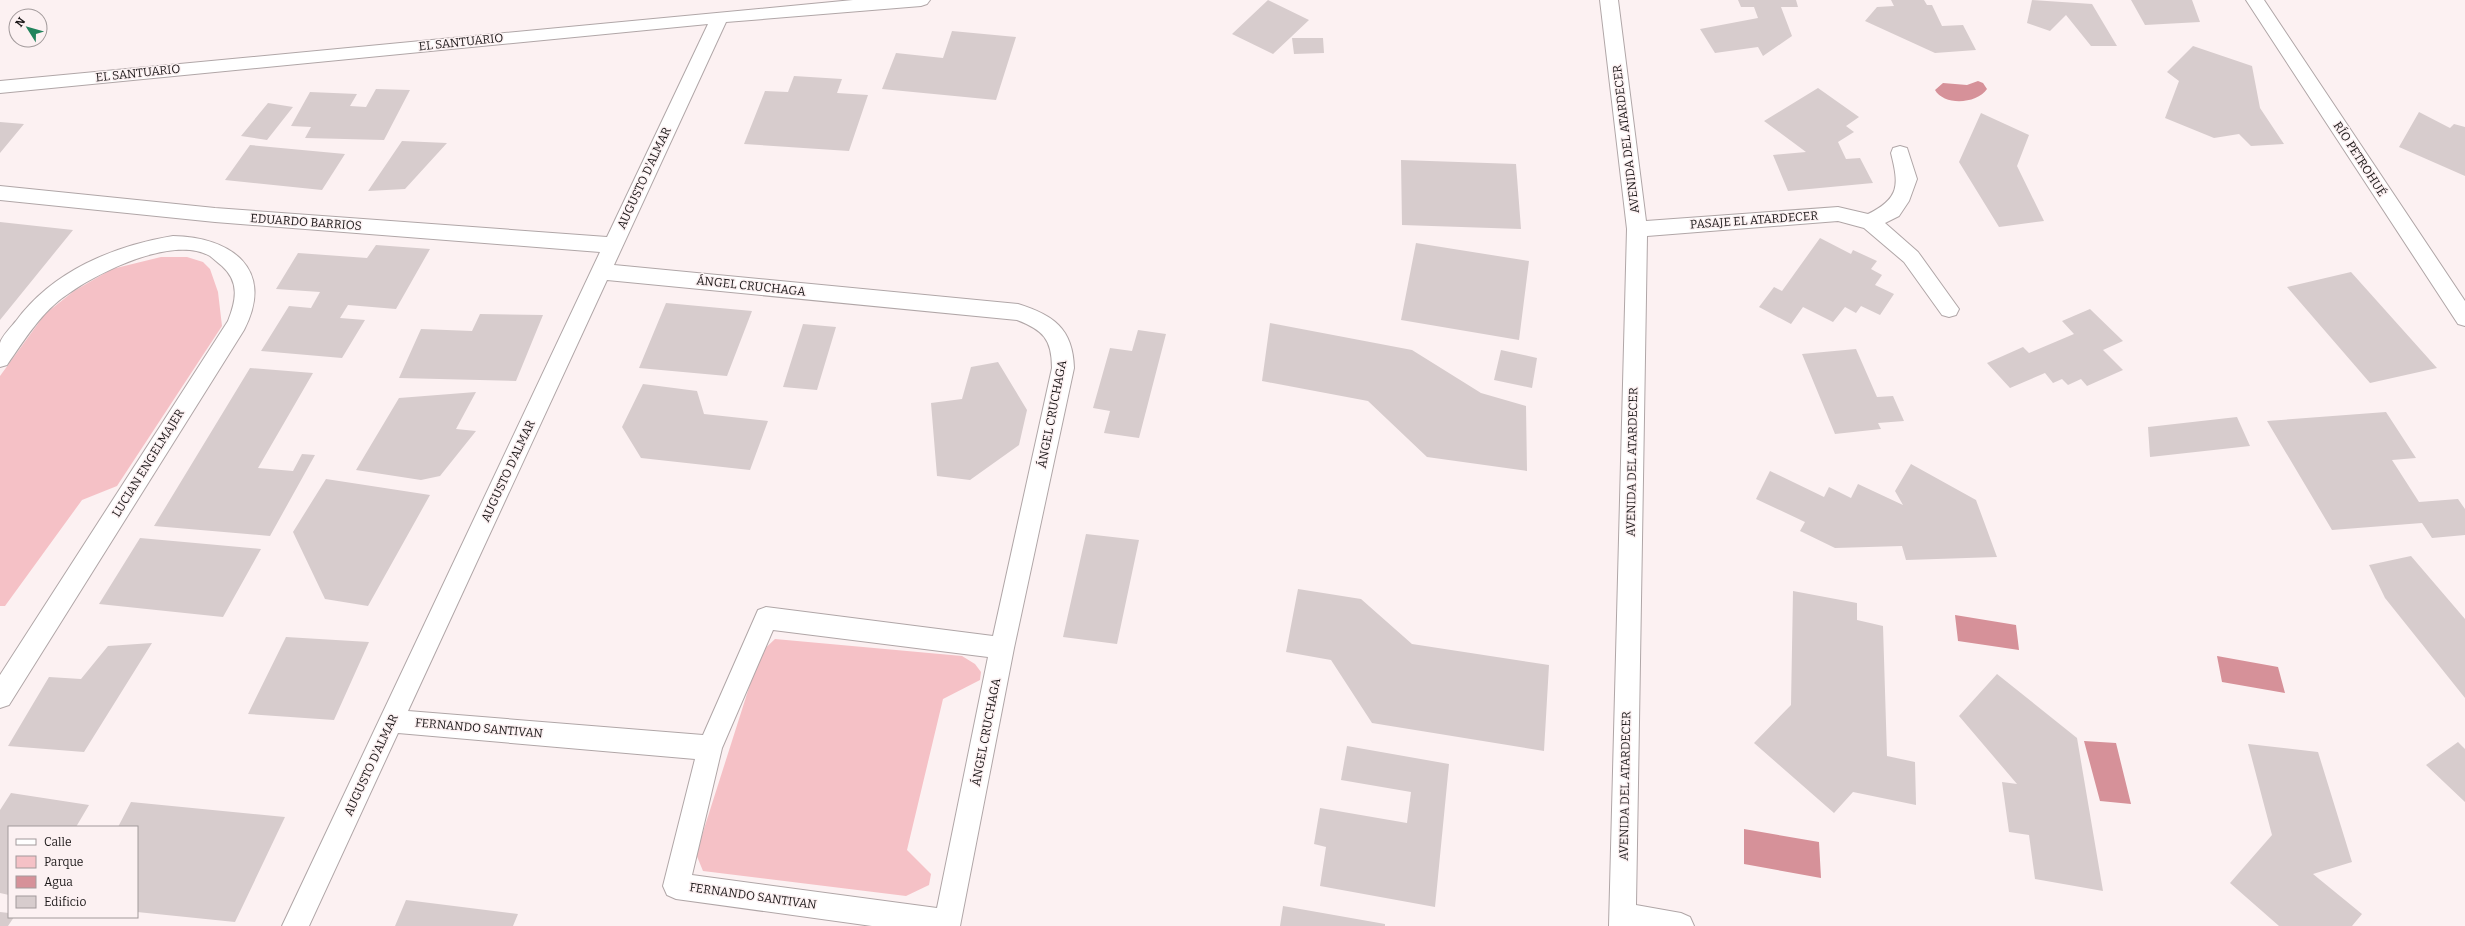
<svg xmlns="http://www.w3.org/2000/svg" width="2465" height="926" viewBox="0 0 2465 926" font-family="Bitter,serif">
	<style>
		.green { fill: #f5c1c6 }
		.water { fill: #d69199 }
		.building { fill: #d7cccd }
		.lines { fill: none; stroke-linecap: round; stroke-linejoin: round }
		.minor-casing { stroke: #b0a6a7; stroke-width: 2 }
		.minor { fill: #fff; fill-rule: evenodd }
		.labels { text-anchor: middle; stroke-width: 3; stroke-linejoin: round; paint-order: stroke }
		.street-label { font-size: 12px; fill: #1c1819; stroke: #fcf1f2 }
	</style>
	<rect width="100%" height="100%" fill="#fcf1f2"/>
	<!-- green -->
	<path class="green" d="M161,257H187L203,262L210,269L218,292L222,326L117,486L82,500L5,606H0V376L45,314L74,291L112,269Z
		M775,639L962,656L975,664L981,672L980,680L943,699L907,850L931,874L929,885L906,896L703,871L696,854L760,653Z"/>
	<!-- water -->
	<path class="water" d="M1978,81L1983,83L1987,89C1977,104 1944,106 1935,90L1943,83L1967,85Z
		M1955,615L2016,625L2019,650L1958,641Z
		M2217,656L2278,667L2285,693L2222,682Z
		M2084,741L2116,743L2131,804L2100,801Z
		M1744,829L1819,842L1821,878L1744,864Z"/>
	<!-- building -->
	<path class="building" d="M1268,0L1309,20L1273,54L1232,34Z
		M1738,0H1796L1798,7H1781L1792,36L1763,56L1758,47L1715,53L1700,29L1758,18L1754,7H1741Z
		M1891,0H1924L1927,5H1932L1942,26L1963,25L1976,50L1935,53L1865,21L1877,7L1894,6Z
		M2032,0L2092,4L2117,46H2091L2066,15L2050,31L2027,23Z
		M2131,0H2192L2200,22L2145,25Z
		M952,31L1016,37L996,100L882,89L896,53L943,58Z
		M1292,38H1323L1324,53L1294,54Z
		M2193,46L2252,66L2260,108L2284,144L2251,146L2239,134L2214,138L2165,118L2179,81L2167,72Z
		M794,76L842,79L837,93L868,95L849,151L744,144L765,91L788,92Z
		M1818,88L1859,117L1846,126L1854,132L1838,142L1846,159L1860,158L1873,183L1788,191L1773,155L1806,152L1764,121Z
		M376,89L410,90L384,140L305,138L311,127L291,126L310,92L357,94L350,106L366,107Z
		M268,103L293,107L267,140L241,136Z
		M2419,112L2450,128L2454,124L2465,127V176L2399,147Z
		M1981,113L2029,135L2017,166L2044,221L1999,227L1959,162Z
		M0,122L24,124L0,153Z
		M402,141L447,143L405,189L368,191Z
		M250,145L345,154L322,190L225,180Z
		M1401,160L1516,164L1521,229L1402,225Z
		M0,222L73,230L0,320Z
		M1820,238L1851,254L1853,250L1877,261L1871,269L1882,275L1875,285L1894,294L1880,315L1861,306L1856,313L1845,307L1833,322L1803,307L1791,324L1759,307L1774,287L1782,291Z
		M1416,243L1529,261L1519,340L1401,320Z
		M376,245L430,249L396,309L348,305L340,318L365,320L342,358L261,351L289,306L311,308L320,292L276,289L298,253L367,258Z
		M2351,272L2437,368L2370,383L2287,287Z
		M666,303L752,311L727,376L639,368Z
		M2090,309L2123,341L2103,350L2123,370L2087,386L2081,379L2068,385L2062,379L2053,383L2045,373L2010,388L1987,363L2023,347L2029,353L2074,334L2062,321Z
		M480,314L543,315L516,381L399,378L421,329L472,331Z
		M1270,323L1412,350L1481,393L1526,406L1527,471L1427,457L1368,401L1262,381Z
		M803,324L836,327L817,390L783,387Z
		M1138,330L1166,334L1139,438L1104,433L1110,411L1093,408L1110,348L1132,351Z
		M1856,349L1877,397L1893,396L1904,421L1878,423L1881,429L1835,434L1802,354Z
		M1501,350L1537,358L1532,388L1494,380Z
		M998,362L1027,410L1019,445L970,480L937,476L931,403L962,399L971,367Z
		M250,368L313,373L258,468L293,471L302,454L315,455L270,536L154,526Z
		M643,384L697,391L704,414L768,421L750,470L641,458L622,427Z
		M476,392L456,429L476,431L440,476L421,480L356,470L399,398Z
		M2386,412L2416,458L2392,460L2419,502L2458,499L2465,509V535L2432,538L2422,523L2332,530L2267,421Z
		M2237,417L2250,446L2150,457L2148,427Z
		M1911,464L1976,500L1997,557L1906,560L1902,546L1835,548L1800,531L1805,522L1756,499L1770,471L1824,497L1829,487L1851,498L1858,484L1903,505L1895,491Z
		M326,479L430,495L368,606L325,599L293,532Z
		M1086,534L1139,540L1117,644L1063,637Z
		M140,538L261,549L223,617L99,604Z
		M2411,556L2465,619V698L2385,598L2369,565Z
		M1298,589L1361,599L1412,644L1549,665L1544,751L1372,723L1331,660L1286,652Z
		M1793,591L1857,603V620L1883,626L1887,756L1915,762L1916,805L1853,792L1834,813L1754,743L1791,705Z
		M286,637L369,642L334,720L248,714Z
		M152,643L84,752L8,746L49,677L81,679L108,646Z
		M1997,674L2077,738L2103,891L2035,879L2029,835L2009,832L2002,782L2017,784L1959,716Z
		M2458,742L2465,749V802L2426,765Z
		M2248,744L2318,752L2352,862L2313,874L2362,914L2352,926H2279L2230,883L2272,835Z
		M1347,746L1449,764L1435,907L1320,886L1326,847L1314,844L1320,808L1407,823L1411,792L1341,780Z
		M11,793L89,805L76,827H9V895L0,893V810Z
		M131,802L285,817L235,922L137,912V827H118Z
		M406,900L518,914L513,926H395Z
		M1283,906L1385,924V926H1280Z
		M0,912L9,913V917H14L8,926H0Z"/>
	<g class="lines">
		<!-- minor casing -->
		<g class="minor-casing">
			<path id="minor" d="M853,0H930L927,4L921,6L726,22L614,265L1018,304C1053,315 1073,328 1074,368L1014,648L960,926H872L676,899L667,895L663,886L695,759L398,733L309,926H282L600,252L215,222L0,200V186L215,208L607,237L708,24L0,93V81ZM607,280L1017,320C1043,330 1052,339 1052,368L993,636L766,607L758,610L703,735L408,711ZM773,630L988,657L937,908L692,875L722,748Z
				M1600,0H1618L1646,221L1838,207L1868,214C1900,198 1899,185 1891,153L1893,148L1900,146L1907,148L1917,179L1909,201L1899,216L1885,223L1918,252L1959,309L1956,315L1949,317L1942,315L1904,262L1864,228L1838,221L1647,236L1636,905L1681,913L1690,917L1694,926H1609L1627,229Z
				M2246,0H2264L2465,301V326L2458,324Z
				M173,236C230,237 276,268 244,330L9,705L0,708V675L228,321C236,301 240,282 222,266C218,263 214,259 210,256C173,235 99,272 68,294C42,311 25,339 7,365L0,367C0,360 0,350 0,343C2,336 11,327 16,321C53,271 113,246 173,236Z"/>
		</g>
		<!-- minor -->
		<use href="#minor" class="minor"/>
	</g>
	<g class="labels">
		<!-- street labels -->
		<g class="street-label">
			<text transform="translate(461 42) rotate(-6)" y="4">EL SANTUARIO</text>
			<text transform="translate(138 73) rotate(-6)" y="4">EL SANTUARIO</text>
			<text transform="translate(1626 139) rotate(-97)" y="4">AVENIDA DEL ATARDECER</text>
			<text transform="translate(2360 159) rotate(57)" y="4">RÍO PETROHUÉ</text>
			<text transform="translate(644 178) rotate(-65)" y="4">AUGUSTO D'ALMAR</text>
			<text transform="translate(1754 220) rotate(-4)" y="4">PASAJE EL ATARDECER</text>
			<text transform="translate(306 222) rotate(4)" y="4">EDUARDO BARRIOS</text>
			<text transform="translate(751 286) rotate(6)" y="4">ÁNGEL CRUCHAGA</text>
			<text transform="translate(1052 414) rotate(-79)" y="4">ÁNGEL CRUCHAGA</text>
			<text transform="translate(1632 462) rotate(-89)" y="4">AVENIDA DEL ATARDECER</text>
			<text transform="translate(148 463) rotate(-58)" y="4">LUCIAN ENGELMAJER</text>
			<text transform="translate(508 471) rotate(-65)" y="4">AUGUSTO D'ALMAR</text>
			<text transform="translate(479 728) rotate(5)" y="4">FERNANDO SANTIVAN</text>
			<text transform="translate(986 732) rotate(-79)" y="4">ÁNGEL CRUCHAGA</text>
			<text transform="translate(371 765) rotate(-65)" y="4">AUGUSTO D'ALMAR</text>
			<text transform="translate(1625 786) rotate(-89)" y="4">AVENIDA DEL ATARDECER</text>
			<text transform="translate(753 896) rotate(8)" y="4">FERNANDO SANTIVAN</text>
		</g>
	</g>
	<!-- legend -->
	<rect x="8" y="826" width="130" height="92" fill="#fcf1f2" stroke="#a29a9b"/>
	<rect x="16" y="839" width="20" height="6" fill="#ffffff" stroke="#a29a9b"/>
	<text x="44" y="846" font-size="12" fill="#1c1819">Calle</text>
	<rect x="16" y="856" width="20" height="12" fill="#f5c1c6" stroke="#a29a9b"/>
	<text x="44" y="866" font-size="12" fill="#1c1819">Parque</text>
	<rect x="16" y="876" width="20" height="12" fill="#d69199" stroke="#a29a9b"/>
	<text x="44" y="886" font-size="12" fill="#1c1819">Agua</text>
	<rect x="16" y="896" width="20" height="12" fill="#d7cccd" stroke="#a29a9b"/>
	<text x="44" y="906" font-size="12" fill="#1c1819">Edificio</text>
	<!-- north arrow -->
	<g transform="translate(28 28) rotate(307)"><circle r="19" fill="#fcf1f2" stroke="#a29a9b"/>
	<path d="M0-3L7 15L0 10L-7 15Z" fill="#21835c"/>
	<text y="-6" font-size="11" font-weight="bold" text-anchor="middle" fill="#1c1819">N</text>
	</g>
</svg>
